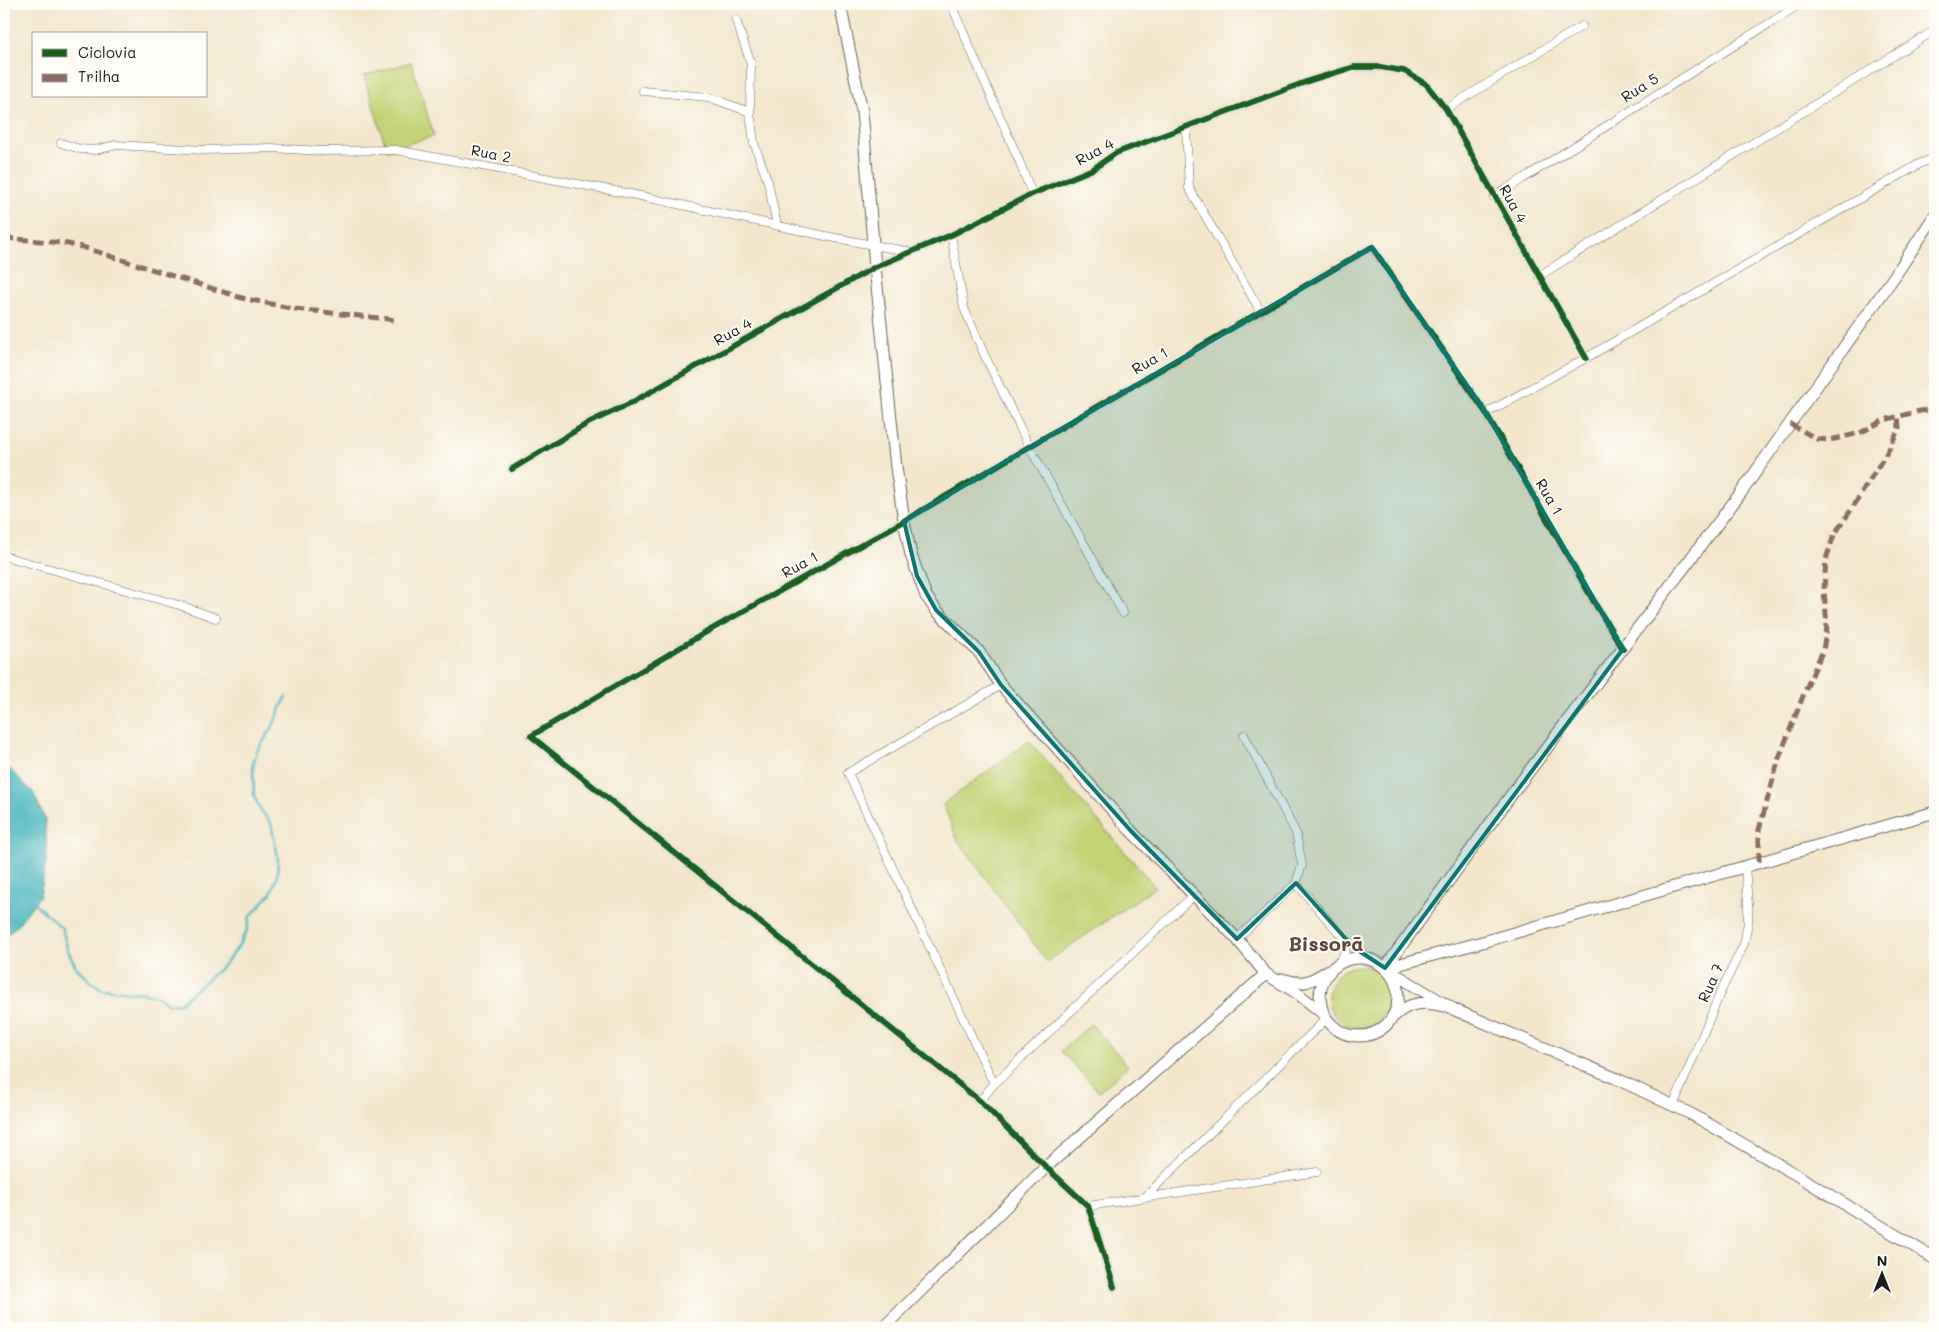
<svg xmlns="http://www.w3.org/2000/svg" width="1939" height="1332" viewBox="0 0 1939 1332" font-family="Mali,sans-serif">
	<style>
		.green { fill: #c2d275; stroke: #6f7748 }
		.water { fill: #43b3bc; stroke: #30686c }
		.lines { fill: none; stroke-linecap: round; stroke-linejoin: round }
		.stream { stroke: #43b3bc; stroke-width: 2.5 }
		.street-casing { stroke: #67635a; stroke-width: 9 }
		.secondary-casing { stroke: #67635a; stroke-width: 13 }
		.street { stroke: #fff; stroke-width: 8 }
		.secondary { stroke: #fff; stroke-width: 11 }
		.quiet { stroke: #8d6e63; stroke-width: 5; stroke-dasharray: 10 5; stroke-linecap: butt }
		.cycleway-casing { stroke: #fdfcf7; stroke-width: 9 }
		.cycleway { stroke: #1b5e20; stroke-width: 6 }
		.marked { fill: #0f766e; fill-opacity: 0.2; stroke: #0f766e; stroke-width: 4; stroke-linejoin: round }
		.labels { text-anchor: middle; stroke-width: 4; stroke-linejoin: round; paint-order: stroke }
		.street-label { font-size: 15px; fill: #1c1c1c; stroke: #fdfcf7 }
		.district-label { font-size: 20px; font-weight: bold; fill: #60443d; stroke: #fdfcf7 }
	</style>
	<rect width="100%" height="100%" fill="#fdfcf7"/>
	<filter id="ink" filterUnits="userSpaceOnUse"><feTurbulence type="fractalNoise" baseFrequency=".02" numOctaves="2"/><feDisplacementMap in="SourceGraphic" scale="10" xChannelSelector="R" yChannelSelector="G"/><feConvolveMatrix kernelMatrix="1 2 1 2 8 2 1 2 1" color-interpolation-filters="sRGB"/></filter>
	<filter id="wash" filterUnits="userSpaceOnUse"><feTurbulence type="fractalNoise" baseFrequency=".0096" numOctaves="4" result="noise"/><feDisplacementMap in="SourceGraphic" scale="20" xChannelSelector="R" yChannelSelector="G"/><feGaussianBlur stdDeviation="1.12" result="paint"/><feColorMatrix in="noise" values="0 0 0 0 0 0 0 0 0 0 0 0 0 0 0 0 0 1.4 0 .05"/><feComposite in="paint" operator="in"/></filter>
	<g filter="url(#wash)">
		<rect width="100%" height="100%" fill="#f3e6cc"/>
		<!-- green -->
		<path class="green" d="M411,62L434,136L387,150L364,76Z
			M1029,741L1155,887L1047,962L957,839L943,804Z
			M1328 997a31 31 0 1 1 62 0a31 31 0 1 1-62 0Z
			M1091,1024L1128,1066L1099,1092L1061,1051Z"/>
		<!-- water -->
		<path class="water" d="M4,763L33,792L45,819L47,856L40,896L16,927L4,937C4,916 3,895 4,874C5,858 11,840 4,824Z"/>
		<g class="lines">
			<!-- stream -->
			<path class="stream" d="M33,902L62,928L67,948L76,967L91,982L102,989L143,993L157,996L169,1004L180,1003L224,965L238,947L247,930L250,917L271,893L277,877L278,858L271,823L260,809L254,796L253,764L257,751L272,728L286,697"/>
		</g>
	</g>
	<g filter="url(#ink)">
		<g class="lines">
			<!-- street casing -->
			<g class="street-casing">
				<path id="street" d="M951,4L1020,163L1032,194
					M736,20L751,64L750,112L754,143L768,182L777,225
					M643,91L708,97L750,112
					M1446,109L1582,26
					M1186,127L1189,188L1261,312
					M61,143L80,149L95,150L116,145L204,150L271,148L322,151L396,150L631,194L830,237L911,252
					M1494,197L1800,4
					M951,235L964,308L984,354L1030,448L1123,613
					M1539,276L1935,30
					M1486,413L1586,358L1921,163L1935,158
					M512,469L590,422L627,405L875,267L951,235L1032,194L1093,169L1116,153L1311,80L1354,67H1380L1404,71L1426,84L1446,109L1586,358
					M4,556L179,605L216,618
					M1296,883C1320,910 1342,941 1372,960
					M1237,939L1296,883L1302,865L1296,833L1244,735
					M1338,965L1345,952L1346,939
					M994,1084L848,773L1001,685
					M980,1101L994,1084L1194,895
					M1673,1106L1721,991L1744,944L1748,922V904L1745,866
					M1146,1196L1327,1018
					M1088,1206L1317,1172
					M1114,1287L1088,1206L1046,1167L980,1101L531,736L703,634L904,521L1096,407L1372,247L1486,413L1597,607L1623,649"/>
			</g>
			<!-- secondary casing -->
			<g class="secondary-casing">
				<path id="secondary" d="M840,4L862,111L875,267L896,467L904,521L911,555L926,596L936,610L979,652L1001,685L1130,830L1237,939L1266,974L1297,993L1325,1015
					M1320 997a39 39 0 1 1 78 0a39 39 0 1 1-78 0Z
					M1385,968L1517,787L1740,494L1896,274L1935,215
					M1385,968L1455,1010L1615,1078L1693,1115L1800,1177L1935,1259
					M1385,968L1486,941L1935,812
					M1282,979C1304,986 1310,982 1329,970
					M1394,1016C1409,1002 1425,1001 1444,1006
					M883,1328L1046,1167L1266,974"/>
			</g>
			<!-- street -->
			<use href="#street" class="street"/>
			<!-- secondary -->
			<use href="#secondary" class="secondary"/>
			<!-- quiet -->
			<path class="quiet" d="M4,238L63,243L82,247L242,298L295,309L397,320
				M1790,424L1817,439L1830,440L1860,433L1884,420L1920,411L1935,409
				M1759,862V830L1779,758L1805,691L1823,650L1827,627L1824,590L1826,559L1834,535L1853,507L1889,449L1899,428L1898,416"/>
			<!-- cycleway casing -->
			<g class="cycleway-casing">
				<path id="cycleway" d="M512,469L590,422L627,405L875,267L951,235L1032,194L1093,169L1116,153L1311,80L1354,67H1380L1404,71L1426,84L1446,109L1586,358
					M1114,1287L1088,1206L1046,1167L980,1101L531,736L703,634L904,521L1096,407L1372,247L1486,413L1597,607L1623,649"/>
			</g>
			<!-- cycleway -->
			<use href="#cycleway" class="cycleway"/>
		</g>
	</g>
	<!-- marked area -->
	<path class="marked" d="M1372,247L1486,413L1623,649L1385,968L1353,947L1296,883L1237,939L1130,830L1001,685L979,652L936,610L917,576L904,521Z"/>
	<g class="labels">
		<!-- street labels -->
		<g class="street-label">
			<text transform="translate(1640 88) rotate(-32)" y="5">Rua 5</text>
			<text transform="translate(1095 152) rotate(-28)" y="5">Rua 4</text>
			<text transform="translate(491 154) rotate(11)" y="5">Rua 2</text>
			<text transform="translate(1513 204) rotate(61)" y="5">Rua 4</text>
			<text transform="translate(733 332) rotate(-29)" y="5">Rua 4</text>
			<text transform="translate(1150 361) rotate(-30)" y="5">Rua 1</text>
			<text transform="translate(1549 497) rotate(60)" y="5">Rua 1</text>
			<text transform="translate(800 565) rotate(-29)" y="5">Rua 1</text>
			<text transform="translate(1711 983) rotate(-66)" y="5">Rua 7</text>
		</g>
		<!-- district labels -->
		<g class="district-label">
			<text x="1326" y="951">Bissorã</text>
		</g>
	</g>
	<!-- margin -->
	<rect width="1939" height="1332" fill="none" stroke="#fdfcf7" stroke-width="20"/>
	<!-- legend -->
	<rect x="32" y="32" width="175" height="65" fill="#fdfcf7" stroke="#a3a29f"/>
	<rect x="42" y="49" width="25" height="8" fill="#1b5e20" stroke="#a3a29f"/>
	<text x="78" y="58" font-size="15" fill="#1c1c1c">Ciclovia</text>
	<rect x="42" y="74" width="25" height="8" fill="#8d6e63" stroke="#a3a29f"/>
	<text x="78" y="82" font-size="15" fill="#1c1c1c">Trilha</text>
	<!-- north arrow -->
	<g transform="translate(1882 1274)" stroke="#fdfcf7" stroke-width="4" paint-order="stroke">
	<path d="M0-4L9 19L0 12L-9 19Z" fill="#1c1c1c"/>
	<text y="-8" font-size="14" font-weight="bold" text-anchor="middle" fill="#1c1c1c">N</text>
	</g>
</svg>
